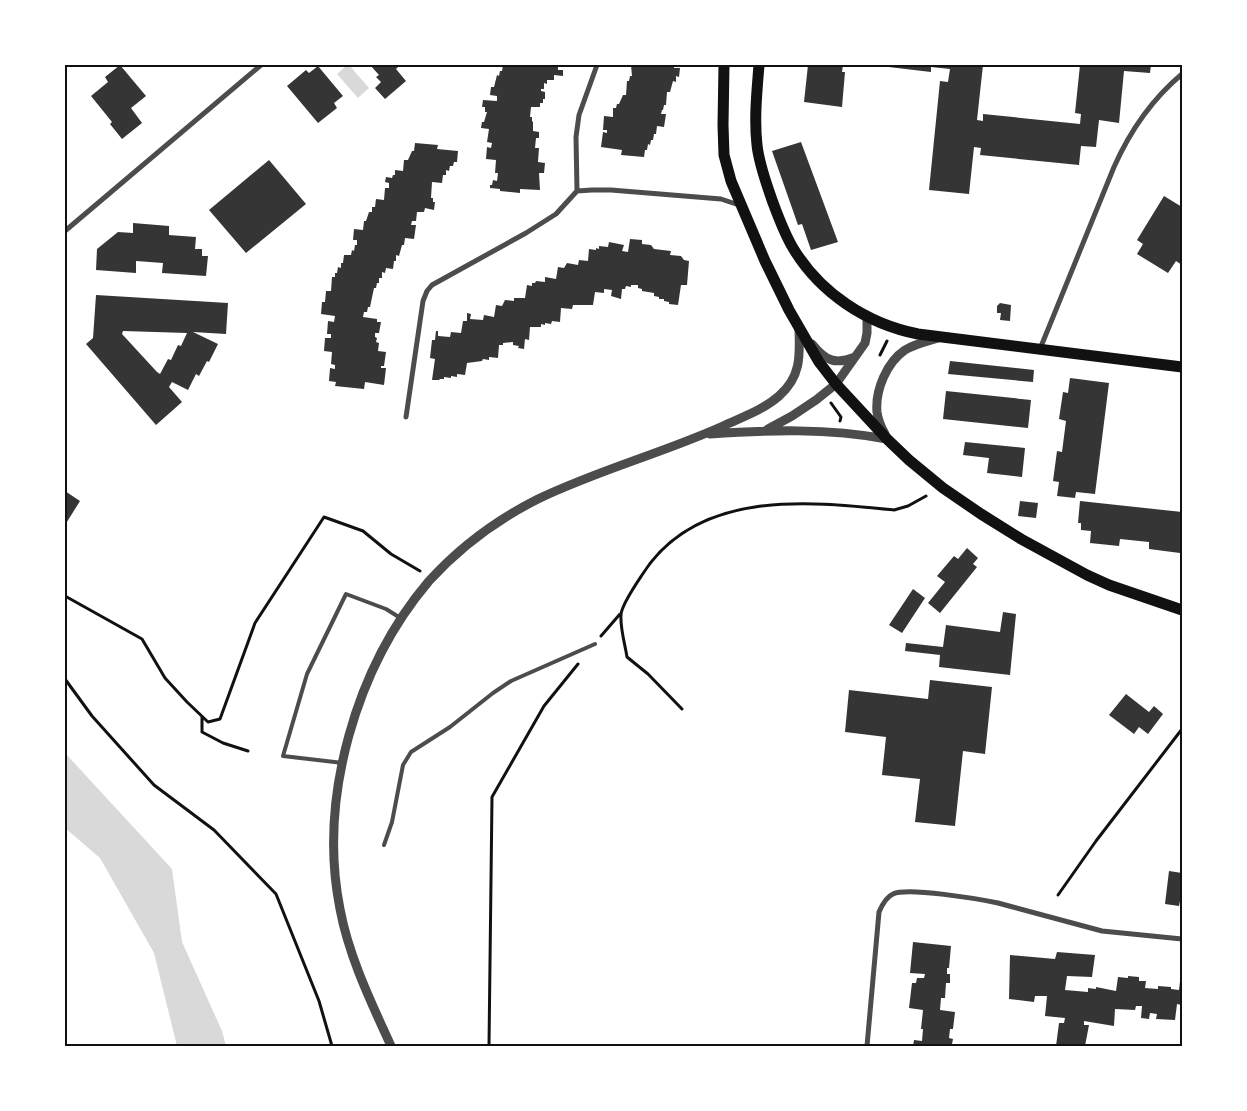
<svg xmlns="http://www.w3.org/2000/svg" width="1247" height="1111" viewBox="0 0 1247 1111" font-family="Signika,sans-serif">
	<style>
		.water { fill: #d9d9d9 }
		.building { fill: #353535; fill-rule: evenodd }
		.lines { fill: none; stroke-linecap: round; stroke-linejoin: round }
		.path { stroke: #111; stroke-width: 3 }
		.service { stroke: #4c4c4c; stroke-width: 4 }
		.minor { stroke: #4c4c4c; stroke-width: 5 }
		.tertiary { stroke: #4c4c4c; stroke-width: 9 }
		.primary { stroke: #111; stroke-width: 11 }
		.neatline { fill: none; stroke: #111; stroke-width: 2 }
	</style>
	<rect width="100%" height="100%" fill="#fff"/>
	<!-- water -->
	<path class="water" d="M347,65H349L369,88L358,98L337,74Z
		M65,753L172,869L182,942L222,1031L226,1046H177L154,953L100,858L65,828Z"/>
	<!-- building -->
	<path class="building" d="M120,65L146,96L131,108L142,123L122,139L110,124L112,122L91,96L108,82L105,77Z
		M370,65H400L396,69L406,81L385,99L375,88L381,82L376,77L379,75Z
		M503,65H558V70H563V76L554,75V80H547V84L544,83V89H541V91L545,92V99H543V103H540V107H531L530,117H532V122L533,121V131L539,132V138H536L535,148H539L538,162L545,163L544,173H539L540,190L520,189V193L500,191V189L490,188V185H492L493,180L497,181L498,173H495L496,160L486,159L487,147L491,148L492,143L487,142L489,129L481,128L482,122H484L487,112H485V107H482L483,100L497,101V96L490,95L491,87H494L497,75L499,76L500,71H502Z
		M631,65H674V68H680L679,77L676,76V82L673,81L670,92H667L666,105H664L663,110H662L661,114H666L664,127L657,126L656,134H654L653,140H651L650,145L648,144L647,150H645L644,157L621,155L622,150L601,147L603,132L607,133V130H603L604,116L613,117V108H616L617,104H619L623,95H626L627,81H629L630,76H632Z
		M808,65H843L842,72H845L842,107L804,102Z
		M880,65H983L977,120L983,121V114L1080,124L1081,114L1075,113L1080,65H1151L1150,73L1124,71L1119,123L1099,120L1096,147L1081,146L1079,165L980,155L981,148L974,147L969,194L929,190L940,81L948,82L950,69L931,67V72L880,66Z
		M318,66L343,96L334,103L337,108L318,123L287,86L306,70L309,73Z
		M801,142L838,242L811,250L802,224L798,225L772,151Z
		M415,143L438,145L437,149L458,151L457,162H454L453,166H450L449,171L446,170V175H443L442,183L432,182L431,198H433V202H435L434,210L425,208L424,212H417L416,221H412L411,225H416L414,239L405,238L404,245H402L399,256L396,255V261H394L393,269L386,268L385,273L382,272V278H379V283H377L376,288H374L370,307H368L367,312H364L363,317L377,319V322H381L379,333H375V337L377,338L376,342L379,343L378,351L386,352L384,366H381V368H386L384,385L365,382L364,389L335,386L336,382L329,381L330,368L335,369V365L331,364L332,352L324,351L325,338H331V334H327L328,321L334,322L335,316L321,314L322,302H325L326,291H331L332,277H335V273H337L338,267L341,268V263H343L344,255H351L352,250L354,251L355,245H357V240H353L354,229L363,230L364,221H366L369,212H372V207H375L376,199L384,200L385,188H389V183L385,182L386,177L392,178L393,175H395V170L403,171L404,160H408L412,151H414Z
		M269,160L306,204L246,253L209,210Z
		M1164,196L1182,207V265L1176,261L1168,273L1137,254L1143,244L1137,240Z
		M133,223L169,226V235L196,237L195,249H202V256H208L206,276L162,273L163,263L136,261V273L96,270L97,249L118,232L133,233Z
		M630,239L642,240V244L651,245L654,249L671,251L670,255L681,256L684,260L689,261L687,285H681L678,305L669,304V302L664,301V299H659V297L654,296V293L642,291V289L638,288V285H631V287L626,286L625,289H622L621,299L611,296L612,290L604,289V293L595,292L593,305H573L572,309L561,308L560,322L552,321L551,324L545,323V325L541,324V327H530L529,340L525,339L524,349L518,348L519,346L513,345V342L503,343V345H499L498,358L489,357V360L483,359L482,361L467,363L465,375L457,374V377L451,376V378L444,377V379H440L439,380H432L435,359L430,358L432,340H435L436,331H438V336L450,337L451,332L461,333L463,321H467V313L471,314L470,319L483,320L484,315L494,317L496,305L502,306L505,300L514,301V298H525L527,285L532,286V283H535L536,281L545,282V277L556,279L558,267L564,268L567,263L578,265L579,260L588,261L589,249L596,250V248L599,249V246L608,247L609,242L624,245L622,251L628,252Z
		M96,295L228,303L226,334L193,332L218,344L209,362L207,361L199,376L196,374L188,390L172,382L169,387L182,402L156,425L86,344L93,338ZM123,331L187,333L181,346L178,345L171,360L168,359L160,374L157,372L122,334Z
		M1000,303L1011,305L1010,321L1000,320L1001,313H997V306Z
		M950,361L1034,370L1033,382L948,374Z
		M1070,378L1109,383L1095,494L1076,492L1075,498L1057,496L1059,482L1053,481L1057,451L1062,452L1066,421L1059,419L1063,392L1068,393Z
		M946,391L1031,400L1028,428L943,419Z
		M965,442L1025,448L1022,477L987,473L989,458L963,455Z
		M65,491L80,501L65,525Z
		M1020,501L1038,503L1036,518L1018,516Z
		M1080,501L1182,512V548H1180V553L1149,549V542L1120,539L1119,546L1090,543L1091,531L1081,530V523H1078Z
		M967,548L978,558L973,564L977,567L940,613L928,603L945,582L937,576L954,556L958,559Z
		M913,589L925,598L902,633L889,625Z
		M1003,612L1016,614L1010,675L939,667L940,655L905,651L906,643L943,647L946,625L1000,632Z
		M930,680L992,687L985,754L963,751L955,826L915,822L920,779L882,775L886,737L845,732L849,690L928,699Z
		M1126,694L1149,712L1154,706L1163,714L1148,734L1139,727L1134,734L1109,715Z
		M1169,871L1182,873V901H1180L1179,906L1165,904Z
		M913,942L951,946L949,968H947V974H950V983H946L945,998H941L940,1010L955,1012L953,1029H950L949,1038L953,1039L952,1044H946L945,1046H913L914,1040L922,1041L923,1029H921L923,1010L909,1008L912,983H916L917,978H924L925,974L910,973Z
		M1057,952L1095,955L1092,977L1067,976L1065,990L1088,992V988L1096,989V987L1116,991L1118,977L1128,978V976L1139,977V981H1146L1145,988L1158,989V986L1171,987V989L1179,990L1181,973H1182V1005L1177,1004L1175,1020L1156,1019L1157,1014L1150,1013L1149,1019L1141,1018L1142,1006H1136L1135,1010L1115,1009L1114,1026L1084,1021V1025H1089L1085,1046H1056L1059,1023H1064L1065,1018L1045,1016L1047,996H1035L1034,1002L1009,999L1010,955L1055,959Z"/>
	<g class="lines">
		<!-- path -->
		<path class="path" d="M880,355L887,341
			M831,403L841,417L840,421
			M65,596L142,639L165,678L187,702L208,722L220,719L255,623L324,517L363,531L391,554L420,571
			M601,636L620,614
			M65,679L92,716L154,785L214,830L276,894L319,1001L332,1046
			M682,709L648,674L627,657C625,644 620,628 621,615C621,606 636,584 642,575C696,489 807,501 894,510L908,506L926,496
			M202,717V732L223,743L248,751
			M1058,895L1096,841L1182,729
			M489,1046L492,797L544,706L578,664"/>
		<!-- service -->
		<path class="service" d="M343,763L283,756L307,674L346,594L386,609L402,619
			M384,845L392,822L403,765L411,752L450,727L493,693L511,681L595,644"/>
		<!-- minor -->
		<path class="minor" d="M577,191L592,190H611L721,199L739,205
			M65,231L261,65
			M1040,349L1114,167C1130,131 1151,100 1182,74
			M406,417L423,301L427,291L432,285L526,233L556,214L577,191L576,137L579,115L597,65
			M867,1046L879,912C882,905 886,897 893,894C908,887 979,899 998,903L1102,931L1182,939"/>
		<!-- tertiary -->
		<path class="tertiary" d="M812,344C826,361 835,365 855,357
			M768,429L792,416L816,400L836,384L865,343L867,333V317
			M710,434C770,430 826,428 887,439
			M885,434C881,427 878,420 877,412C875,390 887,362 905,350C915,344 928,341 938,338
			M391,1046C371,1002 349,957 340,909C318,798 356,667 429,581C459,548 498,519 538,499C598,470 663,453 723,426C742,417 763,410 779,396C801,377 800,356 799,329"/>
		<!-- primary -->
		<path class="primary" d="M724,65L723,125L724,155L731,181L765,261L789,310L819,362L836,384L887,439L909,460L943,488L981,514L1021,539L1087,575L1109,585L1182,610
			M759,65C757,91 754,118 757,145C759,164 766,182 772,200C778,216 784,233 793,248C820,293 867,324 918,334L1182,367"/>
	</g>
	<!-- border -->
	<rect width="1247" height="1111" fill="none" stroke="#ffffff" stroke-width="132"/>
	<rect x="66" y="66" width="1115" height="979" class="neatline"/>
</svg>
